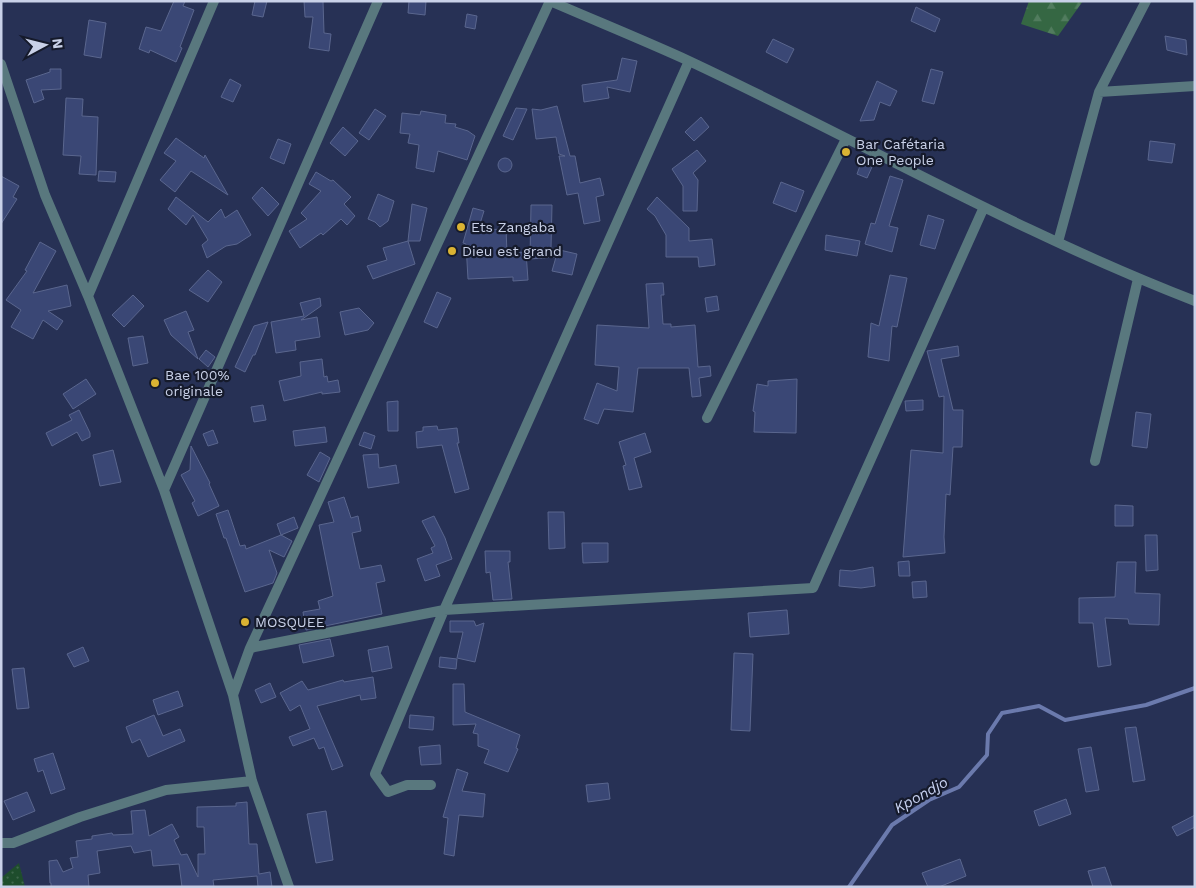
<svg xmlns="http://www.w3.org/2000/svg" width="1196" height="888" viewBox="0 0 1196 888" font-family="'Work Sans',sans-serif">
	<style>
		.forest { fill: url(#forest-firs) }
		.park { fill: url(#park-dots) }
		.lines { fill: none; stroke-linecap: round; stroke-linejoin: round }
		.stream { stroke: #6b7aad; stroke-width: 4 }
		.building { fill: #3a4775; stroke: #5a668e }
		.minor { stroke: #59787e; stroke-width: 10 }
		.poi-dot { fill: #dab333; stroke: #151a2b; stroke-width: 2 }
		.labels { text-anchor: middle; stroke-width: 4.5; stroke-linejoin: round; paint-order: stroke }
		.poi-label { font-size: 14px; fill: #c9d1e8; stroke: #151a2b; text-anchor: start }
		.water-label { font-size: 15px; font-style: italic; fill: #c8d2f1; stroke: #151a2b }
	</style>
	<defs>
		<pattern id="forest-firs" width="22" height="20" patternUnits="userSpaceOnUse" patternTransform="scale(1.25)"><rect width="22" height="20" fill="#356743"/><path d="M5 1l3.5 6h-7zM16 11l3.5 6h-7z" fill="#517c5e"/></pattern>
		<pattern id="park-dots" width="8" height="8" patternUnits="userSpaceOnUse" patternTransform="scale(1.25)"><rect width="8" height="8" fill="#1e4d2c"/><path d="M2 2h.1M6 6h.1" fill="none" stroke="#3d664b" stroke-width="1.8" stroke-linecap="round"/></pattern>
	</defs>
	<rect width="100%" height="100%" fill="#273155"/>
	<!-- forest -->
	<path class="forest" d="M1029,1H1083L1058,36L1021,24Z"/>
	<!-- park -->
	<path class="park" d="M19,863L25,887H1V878Z"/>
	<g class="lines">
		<!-- stream -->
		<path class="stream" d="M849,887L892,825L929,800L959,787L987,755L988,734L1002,713L1039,706L1065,720L1146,705L1195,688"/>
	</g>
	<!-- building -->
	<path class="building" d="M174,1H185L183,6L194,10L180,47L182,48L176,62L150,50L149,53L139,49L146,27L161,31Z
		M255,1H267L263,17L252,15Z
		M304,1H323L324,33L331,34L329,51L309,48L313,17H305Z
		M409,1H426L425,15L408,13Z
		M916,7L940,19L935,32L911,21Z
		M467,14L477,16L475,29L465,27Z
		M89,20L106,23L101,58L84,55Z
		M1165,36L1186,40L1187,55L1167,50Z
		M773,39L794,49L787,63L766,52Z
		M622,58L637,61L630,92L607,87L609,98L584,102L582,85L617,80Z
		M50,69H61V89L41,90L44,99L34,103L26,80L50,72Z
		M931,69L943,72L934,104L922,101Z
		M230,79L241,85L233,102L221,97Z
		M877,81L897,91L890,106L880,102L874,120L860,121Z
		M66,98L83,99L82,116L98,117L96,175L79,174L81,156L63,155Z
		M557,106L570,156H575L580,183L600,178L604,195L596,197L600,221L584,224L578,193L567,195L559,156H565L559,154L556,137L536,139L532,109L541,110Z
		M516,108L527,109L513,140L503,136Z
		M375,109L386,116L369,140L359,133Z
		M421,111L446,115L445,123L456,124L455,127L468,131L475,136L467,160L438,151L434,172L416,168L419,145L408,143L410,134L400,133L402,113L420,115Z
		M701,117L709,127L694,141L685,132Z
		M343,127L358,141L345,156L330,143Z
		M176,138L204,158L205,155L228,195L191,171L175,192L160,180L176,161L164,153Z
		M278,139L291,144L284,164L270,158Z
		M1150,141L1175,144L1172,163L1148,160Z
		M697,150L706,161L693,173L698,180L697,211H683V186L672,169Z
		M498 165a7 7 0 1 1 14 0a7 7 0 1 1-14 0Z
		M861,163L872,167L867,178L857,174Z
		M99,171L116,172L115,182L98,181Z
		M316,172L331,181L333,180L351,197L344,204L355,216L347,225L341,219L323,235L321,233L300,248L289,231L307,219L301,213L321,191L309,184Z
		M1,176L19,186L13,197L17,199L1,224Z
		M890,176L903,180L889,226L898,228L892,252L865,244L871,223L875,224Z
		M781,182L804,191L796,212L773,203Z
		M262,187L279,204L268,216L252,198Z
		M378,194L394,201L388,221L380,227L375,222L368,219Z
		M176,197L208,222L221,209L225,218L237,210L251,235L237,244L226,246L207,258L202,245L208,240L193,215L186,225L168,209Z
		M657,197L689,228V241L712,239L715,265L699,267L698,257H666V235L655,216L647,209Z
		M412,204L427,208L420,241H408Z
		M531,205H552L551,248L577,254L572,275L552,271L556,257L530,259Z
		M473,208L484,211L478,230L506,229L507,253L526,252L528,280L513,281V277L468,279L466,244L463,243Z
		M928,215L944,220L935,249L920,245Z
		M826,235L860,241L857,256L825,250Z
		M408,241L415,264L373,279L367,266L387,260L383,248Z
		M40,242L56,251L33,293L67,285L71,306L48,311L63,321L57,330L43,320L33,339L11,327L21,310L6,300L27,271L25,270Z
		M208,270L222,282L208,302L189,290Z
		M890,275L907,278L897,327L892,326L889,361L868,357L871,323L879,326Z
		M663,283L664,295H661L663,324H671V327L695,325L698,367L710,366L711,376L699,378L701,396L692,397L689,368H638L633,412L604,409L598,424L584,419L597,383L617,391L619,367L595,365L597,325L649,328L646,284Z
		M437,292L451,298L437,328L424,322Z
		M133,295L144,306L124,327L112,315Z
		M717,296L719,310L707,312L705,298Z
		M320,298L321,306L301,320L317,317L320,337L295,341L296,350L276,353L271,322L304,316L300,303Z
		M359,308L374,323L368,330L345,335L340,312Z
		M186,311L194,330L188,332L198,359L171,335L164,320Z
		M268,322L255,355H253L245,372L235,367L254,326Z
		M143,336L148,363L133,366L128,338Z
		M958,346L959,356L941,359L953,410H963L962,447H953L950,495L946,494L944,537L945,553L903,557L911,450L943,453L944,396L939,397L927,351Z
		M206,350L215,357L208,367L199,359Z
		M322,359L324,377L327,376L328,382L338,380L340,392L322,394V392L284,401L279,381L301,376L300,362Z
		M86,379L96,394L73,409L63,394Z
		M797,379L796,433L754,432L755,412L753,411L757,384L768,386V381Z
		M923,400V410L906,411L905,401Z
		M398,401V431H388L387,402Z
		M263,405L266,420L254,422L251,407Z
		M79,410L90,433V437L82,441L77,432L52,446L46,433L72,420L69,415Z
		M1136,412L1151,414L1147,448L1132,446Z
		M437,426L438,430L457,428L459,443H457L469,489L455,493L442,445L417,448L416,432L423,431V427Z
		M325,427L327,442L295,446L293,431Z
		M213,430L218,443L208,446L203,434Z
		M364,432L375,436L371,449L359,445Z
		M645,433L651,452L634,458L642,487L629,490L623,466L626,465L619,442Z
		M191,446L210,483L209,484L219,506L198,516L192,503L195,501L181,475L190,470Z
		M113,450L121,482L100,486L93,455Z
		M320,452L330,458L319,482L307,475Z
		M378,454L379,468L396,465L399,483L368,488L363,455Z
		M344,497L351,518L358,516L361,531L352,533L360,569L381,565L385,581L376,583L382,614L306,630L303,612L320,609L318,601L333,596L319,525L334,522L328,502Z
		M1115,505L1133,506V526H1115Z
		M228,510L240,546L245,545L246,549L281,535L292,541L284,557L269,550L277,573L273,583L245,592L226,538H224L216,514Z
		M548,512H564L565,548L549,549Z
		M434,516L445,538L452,559L436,565L440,576L425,581L417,559L433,553L431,548L435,546L422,521Z
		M294,517L298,528L281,535L277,524Z
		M1145,535H1157L1158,570L1146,571Z
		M582,543H608V562L583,563Z
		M485,551H510V562H508L512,599L493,600L490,572L486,573Z
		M909,561L910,576H899L898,562Z
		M1117,562H1136L1135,593L1160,594L1159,625L1129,624L1128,619L1105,618L1111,665L1098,667L1093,623H1079V598L1115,597Z
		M873,567L875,586L861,588L839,586L840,570L852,571Z
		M926,581L927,597L913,598L912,582Z
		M787,610L789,634L750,637L748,613Z
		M450,621H474L476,626L484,623L475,662L457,658L463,632H450Z
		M330,639L334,656L303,663L299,645Z
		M388,646L392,668L372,672L368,650Z
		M83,647L89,661L74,667L67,654Z
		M734,653L753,654L750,731L731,730Z
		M440,657L457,659L456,669L439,667Z
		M24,668L29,708L17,709L12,669Z
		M373,677L376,698L361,700L360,695L317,706L343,766L332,770L324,747L319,749L314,738L293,746L289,737L310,729L300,705L290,711L280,693L302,681L308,690L343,680L344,682Z
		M270,683L276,697L261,703L255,690Z
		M453,684H464L465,712L520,735L516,748L518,749L508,772L484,763L489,750L478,746V734L473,733L476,724L453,725Z
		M178,691L183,706L158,715L153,700Z
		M154,715L163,736L180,729L185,741L148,757L140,739L132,743L126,727Z
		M410,715L434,717L433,730L409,728Z
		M1136,727L1145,780L1133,782L1125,728Z
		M440,745L441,764L421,765L419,747Z
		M1091,747L1099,790L1086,792L1078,749Z
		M53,753L65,789L51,794L43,770L38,772L34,759Z
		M457,769L468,773L462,791L485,794L483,817L459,815L454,856L444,854L448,818L443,817Z
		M608,783L610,799L588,802L586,785Z
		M27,792L35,811L13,820L4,801Z
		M1066,799L1071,814L1039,826L1034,811Z
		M247,802L249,844H257L259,874L270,872L272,887H258L257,876L213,880L214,887H182L179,864L153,866L151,850L134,853L131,846L97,851L100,873L88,875L89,887H51V883H50L49,861L57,860L63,872L73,868L70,858L78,857L76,841L92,839V836L112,833L113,835L133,834L131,811L145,810L149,836L172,824L179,837L174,840L181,855L187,854L198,877V854H205L204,827H197V807L236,806V803Z
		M326,811L333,860L316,863L307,814Z
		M1195,815V827L1177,836L1172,827Z
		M960,859L966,876L939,887H928L922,873Z
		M1105,867L1112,887H1093L1088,871Z"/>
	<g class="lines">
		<!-- minor -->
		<path class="minor" d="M550,1C596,21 643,40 689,61C858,140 1021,234 1195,301
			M689,61L444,610L813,588L984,207
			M1,64L45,195L88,296L164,490L233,695L252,781L289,887
			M1099,92L1195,86
			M1058,242L1099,92L1146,1
			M88,296L214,1
			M707,418L846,139
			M1095,461L1138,279
			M164,490L378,1
			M250,648L444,610L375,774L388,792L407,785H431
			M233,695L250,648L550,1
			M1,843H13L80,817L166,790L252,781"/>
	</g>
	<!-- markers -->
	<g class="poi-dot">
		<circle cx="846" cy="152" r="5"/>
		<circle cx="461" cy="227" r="5"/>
		<circle cx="452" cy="251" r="5"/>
		<circle cx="155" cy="383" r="5"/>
		<circle cx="245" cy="622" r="5"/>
	</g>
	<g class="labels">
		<!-- poi labels -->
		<g class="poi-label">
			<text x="856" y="149">Bar Cafétaria<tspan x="856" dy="16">One People</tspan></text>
			<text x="471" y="232">Ets Zangaba</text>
			<text x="462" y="256">Dieu est grand</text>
			<text x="165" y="380">Bae 100%<tspan x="165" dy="16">originale</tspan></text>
			<text x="255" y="627">MOSQUEE</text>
		</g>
		<!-- water labels -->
		<g class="water-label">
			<text transform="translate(921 795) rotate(-29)" y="5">Kpondjo</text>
		</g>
	</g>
	<!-- border -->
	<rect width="1196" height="888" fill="none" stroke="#c9d1e8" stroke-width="5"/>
	<!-- north arrow -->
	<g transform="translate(45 45) rotate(83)" stroke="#151a2b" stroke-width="4" paint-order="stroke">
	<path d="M0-4L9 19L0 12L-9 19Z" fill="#c9d1e8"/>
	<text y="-8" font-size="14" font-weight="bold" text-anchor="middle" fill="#c9d1e8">N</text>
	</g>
</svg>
